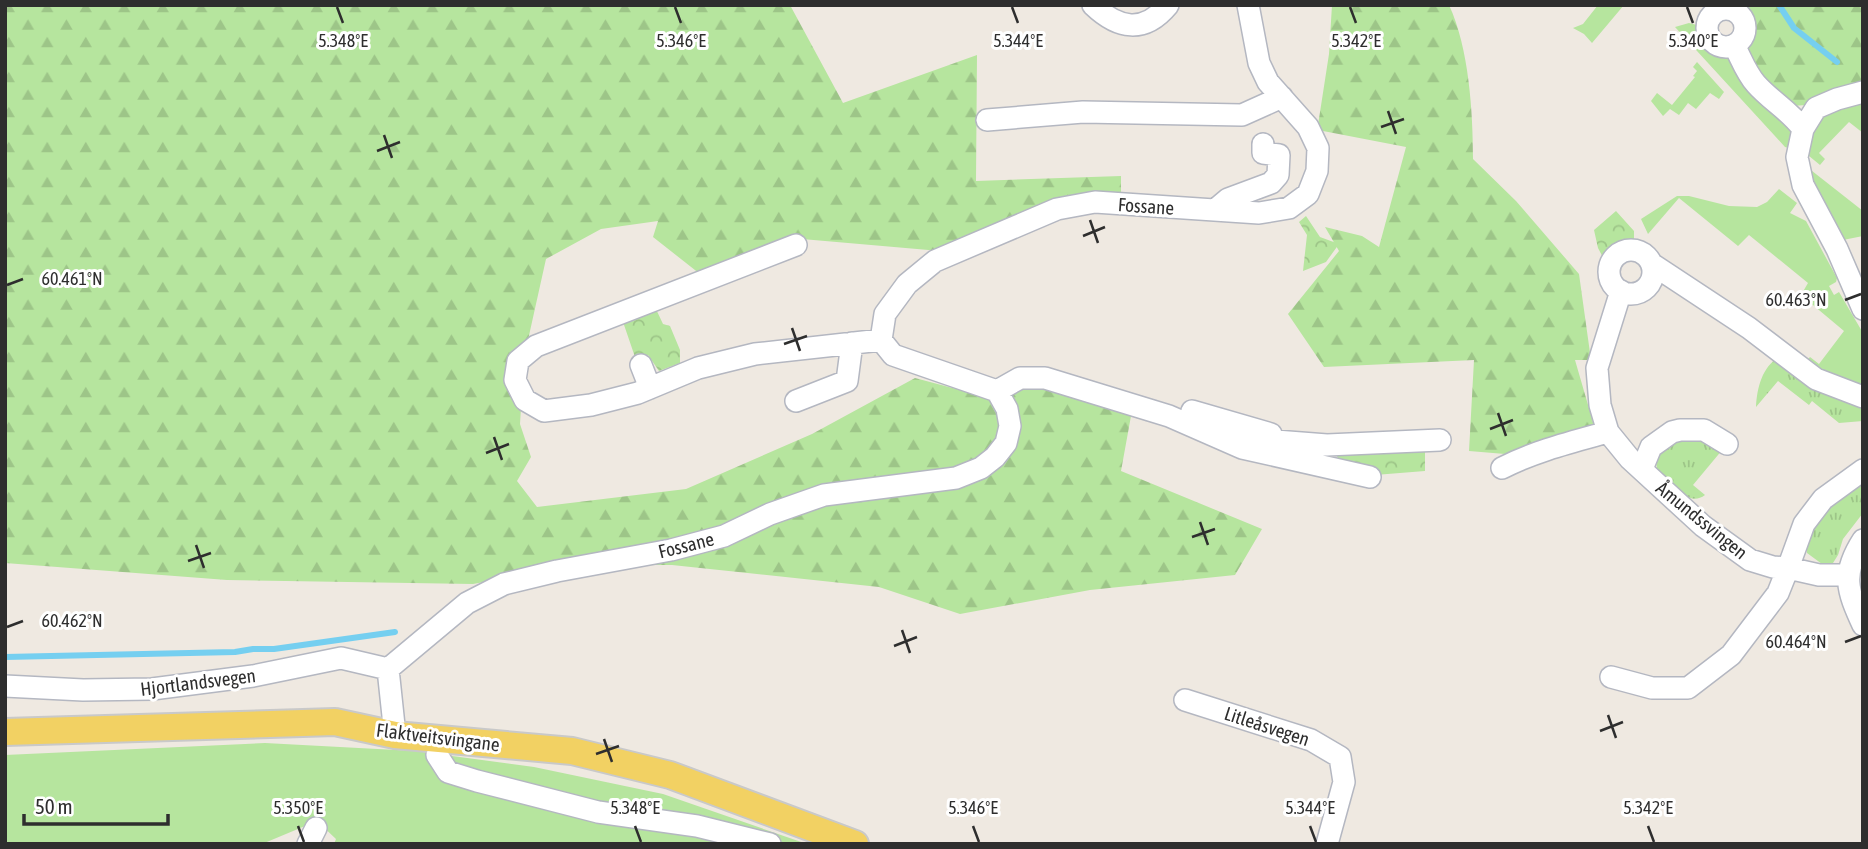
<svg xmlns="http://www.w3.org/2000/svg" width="1868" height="849" viewBox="0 0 1868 849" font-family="'Asap Condensed',sans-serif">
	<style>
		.grass { fill: url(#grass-tufts) }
		.forest { fill: url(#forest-firs) }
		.park { fill: url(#park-crowns) }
		.garden { fill: #b6e59e }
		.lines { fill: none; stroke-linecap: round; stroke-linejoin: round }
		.stream { stroke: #75cff0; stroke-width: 6 }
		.minor-casing { stroke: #b4b7c1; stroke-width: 24 }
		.major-casing { stroke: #c9c9c9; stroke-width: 30 }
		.minor { stroke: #fff; stroke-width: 21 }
		.major { stroke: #f2d163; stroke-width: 26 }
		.ticks { fill: none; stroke: #2e2e2e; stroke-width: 2.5 }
		.labels { text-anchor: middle; stroke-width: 6; stroke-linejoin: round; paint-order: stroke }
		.street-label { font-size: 19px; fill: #2e2e2e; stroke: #fff }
		.ticks-label { font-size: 18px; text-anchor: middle; fill: #2e2e2e; stroke: #fff; stroke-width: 6; stroke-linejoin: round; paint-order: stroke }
	</style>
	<defs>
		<pattern id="grass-tufts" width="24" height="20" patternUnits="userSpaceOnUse" patternTransform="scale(1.75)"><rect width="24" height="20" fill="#b6e59e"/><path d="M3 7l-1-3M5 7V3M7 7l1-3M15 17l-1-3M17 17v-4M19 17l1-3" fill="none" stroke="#9dc588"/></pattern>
		<pattern id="forest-firs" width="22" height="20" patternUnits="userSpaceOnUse" patternTransform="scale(1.75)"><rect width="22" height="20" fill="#b6e59e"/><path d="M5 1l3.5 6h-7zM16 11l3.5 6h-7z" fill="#9dc588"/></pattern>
		<pattern id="park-crowns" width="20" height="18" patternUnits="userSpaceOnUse" patternTransform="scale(1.75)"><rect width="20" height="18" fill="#b6e59e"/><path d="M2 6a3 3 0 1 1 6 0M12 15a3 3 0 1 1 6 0" fill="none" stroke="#9dc588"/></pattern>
	</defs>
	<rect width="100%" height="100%" fill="#efe9e1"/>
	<!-- grass -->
	<path class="grass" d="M1779,357L1863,400V421L1839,423L1812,401L1809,405L1778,381L1756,407C1757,388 1762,367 1779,357Z
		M1688,433L1723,449L1693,485L1705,495C1688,508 1670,483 1657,472C1654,446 1668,444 1688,433Z
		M1863,477V513L1843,539L1838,555L1833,563L1822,564L1807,553C1804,513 1835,498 1863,477Z"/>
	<!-- forest -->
	<path class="forest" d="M5,5H790L843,103L977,55L976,181L1121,176V198L963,253L802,239L700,274L653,237L658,221L601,229L546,259L524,358L520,424L531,457L517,481L537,507L686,489L812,434L915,378L990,398L1034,374L1133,405L1121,471L1262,529L1235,575L1090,590L960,614L879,587L672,565H578L473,584L227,580L5,563Z
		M1332,5H1449C1469,48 1473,112 1473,159L1516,201L1579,274L1591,360H1575L1595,429L1530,456L1469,451L1474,360L1324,367L1288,314L1339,251L1325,227L1362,236L1379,247L1406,147L1323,131L1318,125L1329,54Z
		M1740,5H1863V87L1806,105L1792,106L1770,93L1746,52V22Z"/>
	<!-- park -->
	<path class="park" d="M1616,211L1634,231V239C1621,242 1613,255 1608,267L1598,248L1594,230Z
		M1306,216L1320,237L1339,244L1326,262L1303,271L1307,235L1299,222Z
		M655,307L663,324L670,326L680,350V363L659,371L648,355L635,357L622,319Z
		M1425,446V471L1375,475L1365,473L1338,459L1335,450Z"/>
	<!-- garden -->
	<path class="garden" d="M1598,5H1624L1592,43L1584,34L1573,28L1583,24Z
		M1689,23L1697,25L1700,28L1793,131L1792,149L1785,147L1675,27Z
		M1697,62L1724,92L1719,99L1710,93L1696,109L1688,103L1679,115L1670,109L1663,116L1651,101L1657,93L1672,105L1695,77L1693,76L1697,71L1693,67Z
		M1863,98V133L1849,122L1819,153L1825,159L1820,165L1803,151L1820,113Z
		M1807,167L1863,211V236L1843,240L1835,238Z
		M1779,189L1797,203L1790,213L1806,221L1837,278L1836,282L1829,286L1834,295L1839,292L1863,333V391L1803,365L1810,357L1819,364L1844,331L1801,295L1808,283L1749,235L1738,246L1679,198L1648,234L1641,219L1677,196H1689L1729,206L1757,207L1767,202Z
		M265,743L415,751L534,767L663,794L807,844H334L336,839L317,821L262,844H5V755Z"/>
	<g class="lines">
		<!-- stream -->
		<path class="stream" d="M1779,5L1794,28L1837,62
			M5,657L235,652L253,649H274L395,632"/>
		<!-- minor casing -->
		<g class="minor-casing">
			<path id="minor" d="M1093,5C1118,29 1144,34 1168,5
				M1707 28a19 19 0 1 1 38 0a19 19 0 1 1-38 0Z
				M1734,45C1741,58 1746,73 1756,84C1771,101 1790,111 1803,129
				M1863,92L1837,99L1816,108L1803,129L1797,157L1803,185L1837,249L1863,309
				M987,120L1083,112L1242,115L1282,97
				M1215,210L1228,199L1271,183L1278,175L1279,155L1263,153V144
				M796,245L536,346L518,361L515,380L525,400L544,411L591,405L638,393L698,368L755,354L881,340
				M1609 272a22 22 0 1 1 44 0a22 22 0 1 1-44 0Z
				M1652,264L1749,328L1816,379L1863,397
				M641,365L650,388
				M997,391L1020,378H1045L1169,416L1242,448L1370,477
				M796,401L847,381L852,343
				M1192,411L1271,434
				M1250,439L1327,445L1440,440
				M1502,468C1535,451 1572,442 1608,432
				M1642,469L1651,447L1672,432L1680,430H1704L1727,444
				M1863,540C1841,574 1847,590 1863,625
				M1847,575H1819L1788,568L1804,524L1823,499L1863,470
				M388,669L467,603L504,584L557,571L671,550L724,536L770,514L824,495L956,478L981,468L995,457L1006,443L1010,426L1007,409L997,391L893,355L881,340L885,314L907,284L935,261L1057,209L1095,202L1259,213L1289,208L1308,194L1317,171L1318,148L1308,127L1268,82L1259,63L1248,5
				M388,669L395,735
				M1611,677L1652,688H1688L1731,655L1778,593L1788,568L1773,567L1750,560L1703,526L1630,459L1608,432L1600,405L1597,368L1621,291
				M5,686L83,690L152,689L253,676L341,658L388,669
				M1185,700L1311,740L1340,757L1344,782L1327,844
				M437,755L448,772L477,781L598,812L697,826L770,844
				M308,844L316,828"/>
		</g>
		<!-- major casing -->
		<g class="major-casing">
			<path id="major" d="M5,732L335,722L395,735L572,751L670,775L855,844"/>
		</g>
		<!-- minor -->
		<use href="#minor" class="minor"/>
		<!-- major -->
		<use href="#major" class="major"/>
	</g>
	<!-- ticks -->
	<path class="ticks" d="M337,7L343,23M675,7L681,23M1012,7L1018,23M1350,7L1356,23M1687,7L1693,23M1388,111L1396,134M1381,127L1404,119M384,135L392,158M377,151L400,142M1090,220L1098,243M1083,236L1105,227M7,285L23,279M1845,300L1861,294M792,328L800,351M784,344L807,336M1498,413L1506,436M1490,429L1513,420M494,437L502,460M486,453L509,444M1200,522L1208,545M1192,537L1215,529M196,545L204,568M188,561L211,553M7,627L23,621M902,630L910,653M1845,642L1861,636M894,646L917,637M1608,715L1616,738M1600,731L1623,722M604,739L612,762M596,754L619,746M298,826L304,842M635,826L641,842M973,826L979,842M1310,826L1316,842M1648,826L1654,842"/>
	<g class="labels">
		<!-- street labels -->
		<g class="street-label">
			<text transform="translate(1146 206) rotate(4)" y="7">Fossane</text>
			<text transform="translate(1702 520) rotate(39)" y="7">Åmundssvingen</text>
			<text transform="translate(686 545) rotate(-14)" y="7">Fossane</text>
			<text transform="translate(198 682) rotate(-7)" y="7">Hjortlandsvegen</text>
			<text transform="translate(1267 726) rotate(18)" y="7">Litleåsvegen</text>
			<text transform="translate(438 737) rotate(7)" y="7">Flaktveitsvingane</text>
		</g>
	</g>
	<g class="ticks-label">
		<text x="343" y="47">5.348°E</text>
		<text x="681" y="47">5.346°E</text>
		<text x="1018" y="47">5.344°E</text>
		<text x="1356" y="47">5.342°E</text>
		<text x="1693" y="47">5.340°E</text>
		<text x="72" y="285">60.461°N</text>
		<text x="1796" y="306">60.463°N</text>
		<text x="72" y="627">60.462°N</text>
		<text x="1796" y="648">60.464°N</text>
		<text x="635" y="814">5.348°E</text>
		<text x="973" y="814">5.346°E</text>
		<text x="1310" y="814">5.344°E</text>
		<text x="1648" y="814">5.342°E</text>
		<text x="298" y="814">5.350°E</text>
	</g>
	<!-- border -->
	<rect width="1868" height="849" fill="none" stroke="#2e2e2e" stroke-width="14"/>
	<!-- scale -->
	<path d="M24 814v10h144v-10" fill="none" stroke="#2e2e2e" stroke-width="3.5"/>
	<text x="35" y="814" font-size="21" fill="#2e2e2e" stroke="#ffffff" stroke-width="5" paint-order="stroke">50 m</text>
</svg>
